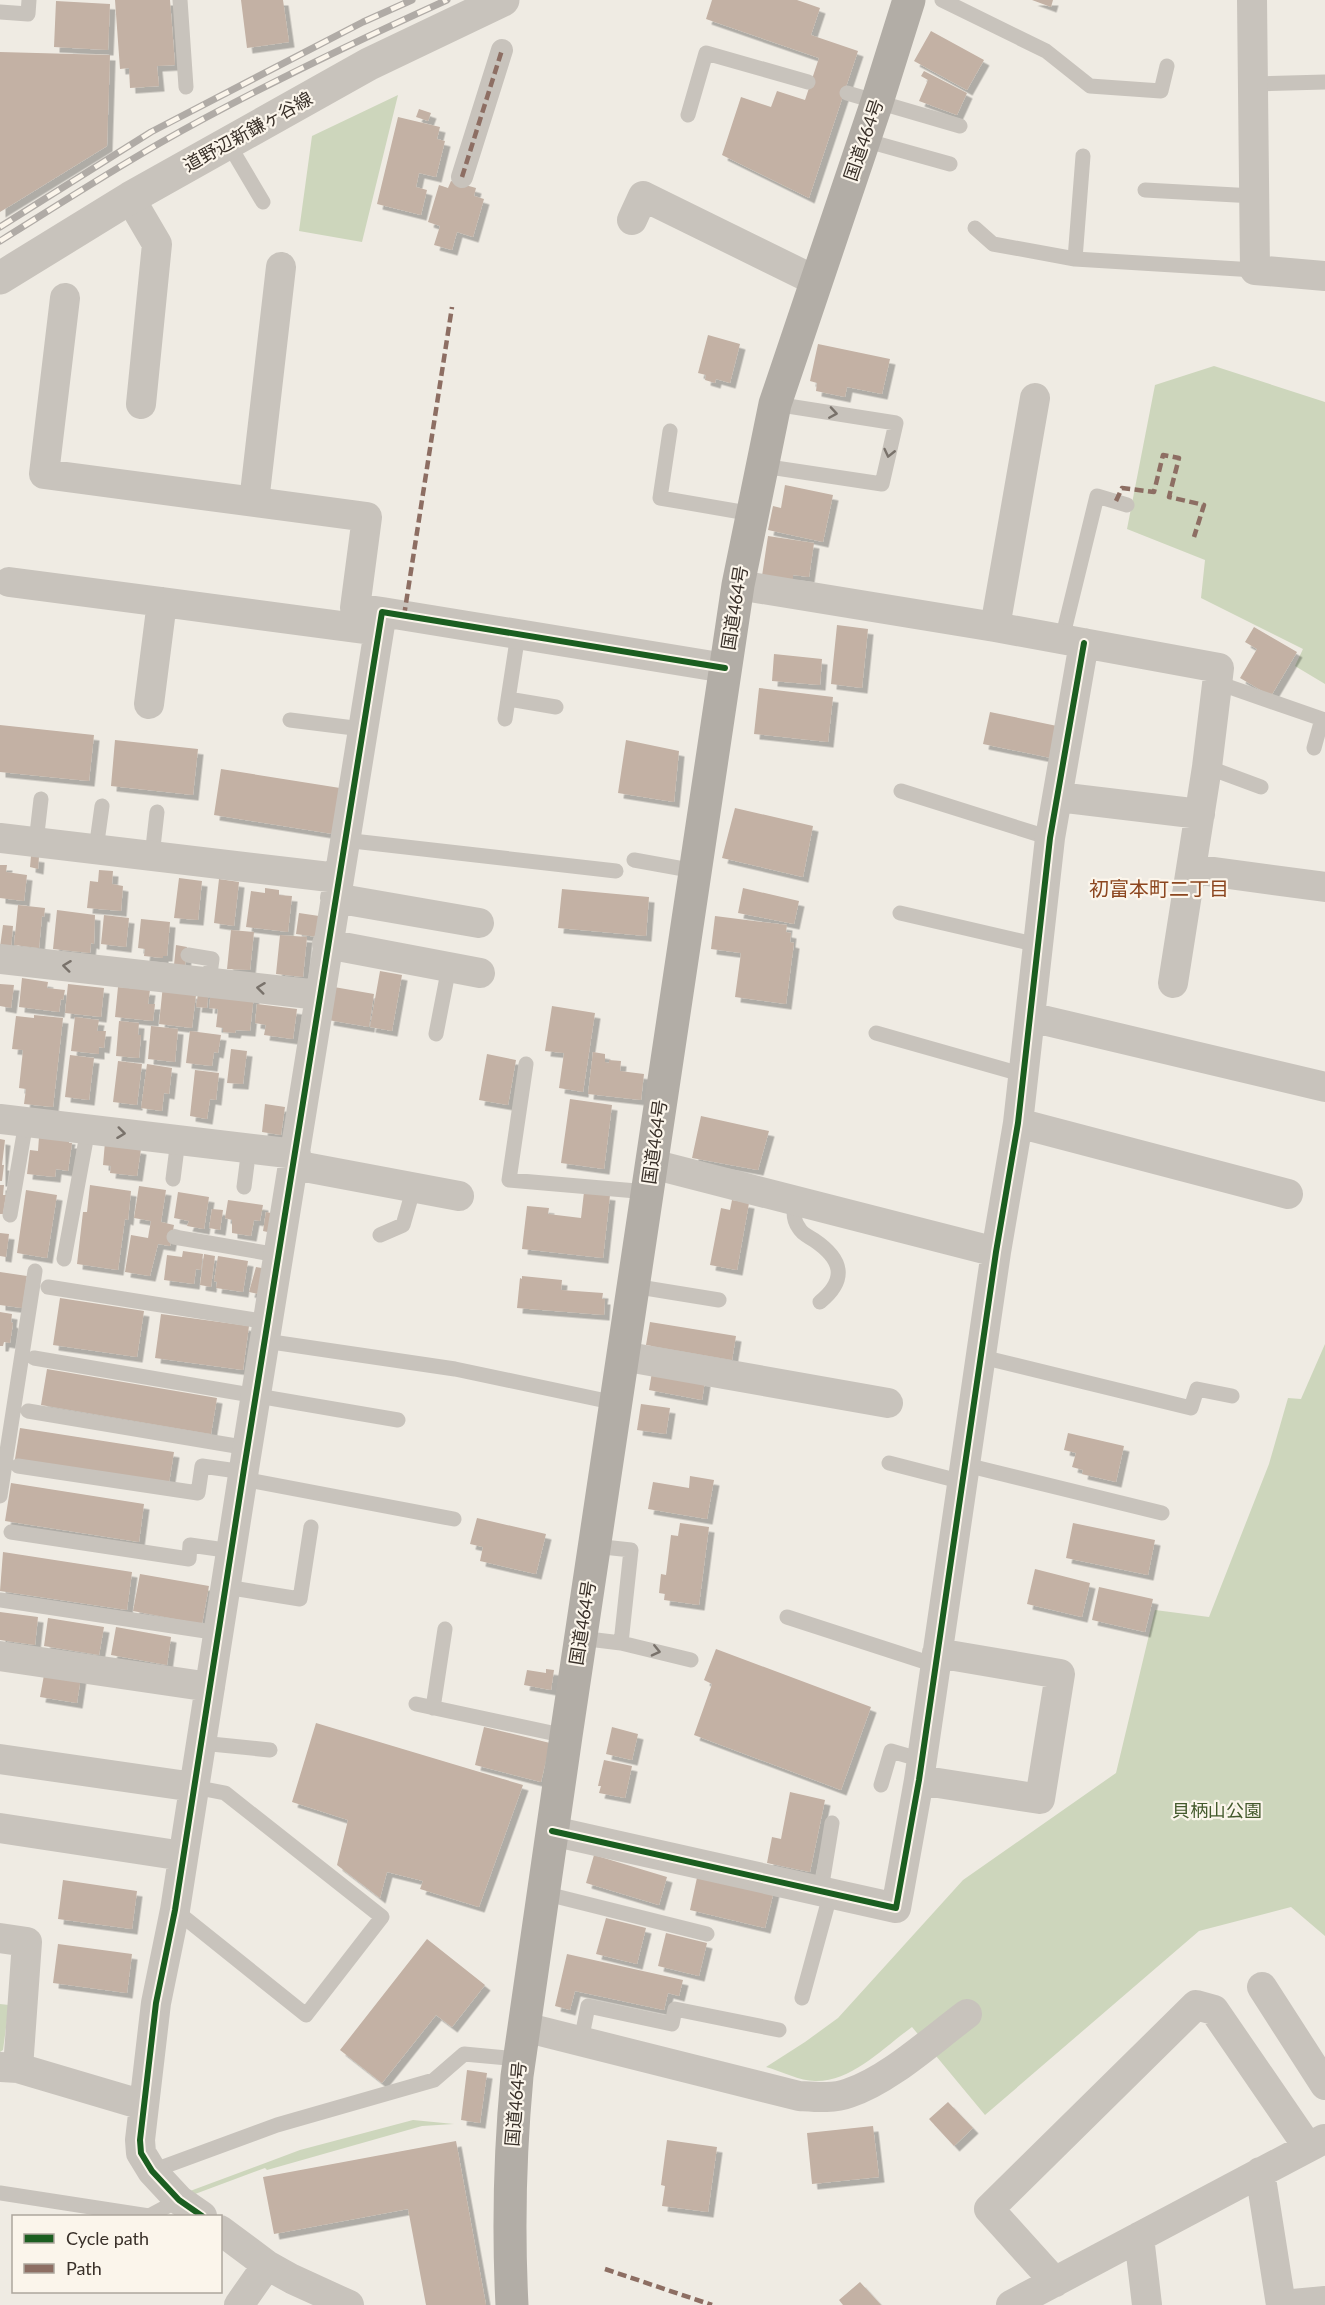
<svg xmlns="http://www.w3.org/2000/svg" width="1325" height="2305" viewBox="0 0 1325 2305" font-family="Lato,'Noto Sans JP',sans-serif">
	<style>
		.green { fill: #cdd6bc }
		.building { fill: #c3b1a4; filter: url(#shadow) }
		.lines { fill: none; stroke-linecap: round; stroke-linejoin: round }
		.service { stroke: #c8c3bc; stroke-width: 15 }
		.pedestrian { stroke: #c8c3bc; stroke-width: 22 }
		.minor { stroke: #c8c3bc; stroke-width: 30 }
		.tertiary { stroke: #c8c3bc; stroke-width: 33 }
		.trunk { stroke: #b2ada6; stroke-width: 33 }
		.rail-casing { stroke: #b0aba6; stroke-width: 7 }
		.rail { stroke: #fbf5eb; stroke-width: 4.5; stroke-dasharray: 14; stroke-linecap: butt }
		.quiet { stroke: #8d6e63; stroke-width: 4.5; stroke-dasharray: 9 4.5; stroke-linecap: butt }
		.cycleway-casing { stroke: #fbf5eb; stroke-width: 10 }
		.cycleway { stroke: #1b5e20; stroke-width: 6 }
		.oneway { stroke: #79726b }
		.labels { text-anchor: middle; stroke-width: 4.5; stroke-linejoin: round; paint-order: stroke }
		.street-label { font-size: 18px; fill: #393029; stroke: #fbf5eb }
		.park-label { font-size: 18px; fill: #43592c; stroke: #fbf5eb }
		.neighbourhood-label { font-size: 20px; fill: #8c461f; stroke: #fbf5eb }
	</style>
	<defs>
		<filter id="shadow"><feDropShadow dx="5.5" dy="5.5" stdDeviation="0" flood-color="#0004"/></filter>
	</defs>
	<rect width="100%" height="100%" fill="#efebe3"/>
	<!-- green -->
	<path class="green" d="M398,95L362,242L299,231L312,136Z
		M1214,366L1325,402V684L1295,666L1303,649L1201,598L1205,560L1127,529L1155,385Z
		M1325,1344V1936L1291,1907L1199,1931L985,2115L912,2027C884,2047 852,2082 815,2081C800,2081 781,2071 766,2067L805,2042L838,2018L963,1880L1116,1773L1155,1610L1209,1617L1269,1464L1288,1398L1301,1399Z
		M0,2004L9,2005L3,2050L0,2052Z
		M413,2120L454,2124L422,2126L267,2170L265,2168L187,2197L182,2194L300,2150Z"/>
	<!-- building -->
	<path class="building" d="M115,0H170L175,65L157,66L159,86L130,88L129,68L120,69Z
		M241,0H283L289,42L247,48Z
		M712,0H797L820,8L811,35L858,51L809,198L722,155L741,97L771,107L777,91L805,100L819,58L706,19Z
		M1032,0H1053L1051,7Z
		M56,1L110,4L108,50L54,47Z
		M931,31L984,60L967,90L914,61Z
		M0,52L110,55L107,146L0,212Z
		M924,71L967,93L957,115L919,101L928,80L921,76Z
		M419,109L431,113L428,121L416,117Z
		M398,117L440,127L437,139L445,141L436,177L419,173L416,187L427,190L421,215L377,204Z
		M451,181L476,188L474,196L484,199L473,237L457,232L452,250L434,245L440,226L428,222L439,185L448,188Z
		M708,335L740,344L730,383L716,379L715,383L705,380L706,375L698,373Z
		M818,344L890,359L882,394L847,387L845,397L816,391L817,383L810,381Z
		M785,485L833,495L823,542L768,530L773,506L781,508Z
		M768,536L814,543L809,577L793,575V581L762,576Z
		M837,625L868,629L862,688L831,684Z
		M1254,627L1297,652L1271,696L1240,678L1257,649L1245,642Z
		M774,654L822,659L820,685L772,681Z
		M759,688L833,697L828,742L754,734Z
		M990,712L1057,726L1051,758L983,744Z
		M0,725L94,735L89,781L0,772Z
		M115,740L198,749L193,795L111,786Z
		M626,740L679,751L674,802L618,793Z
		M221,769L340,788L333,834L214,815Z
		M735,808L813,826L803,877L722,858Z
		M31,856L39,857L38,869L30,867Z
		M0,865H7L6,872L27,875L24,901L0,898Z
		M99,870L113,871L112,884L123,886L121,911L87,908L90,881L98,882Z
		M179,878L202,881L198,920L174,918Z
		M219,879L239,882L234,926L214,923Z
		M265,888L279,890V895L292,896L288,932L246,927L251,891L265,893Z
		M743,888L799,901L794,924L738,913Z
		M562,889L649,897L646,936L558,928Z
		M18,905L45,908L44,917L42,916L39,948L14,945Z
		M57,910L95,915L94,944L91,943L90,953L53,949Z
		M299,913L319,916L317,937L296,934Z
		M104,915L129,918L126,947L101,944Z
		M715,916L787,925L786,932L791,933L790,942L794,943L786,1004L735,997L741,953L711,949Z
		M141,919L170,922L167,956H163V958L144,956L145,949L138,948Z
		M3,925L13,926L11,948L0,947Z
		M231,930L254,932L250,970L227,969Z
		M280,935L307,937L303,977L276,974Z
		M176,945L187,947L185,966L174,965Z
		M380,971L402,975L392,1031L370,1027Z
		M22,978L48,982L47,988L65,990L63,1000L61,999L59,1012L19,1007Z
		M0,984L14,985L11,1008L0,1006Z
		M68,984L104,988L101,1017L65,1013Z
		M163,985L196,995L192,1028L159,1024Z
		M118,987L150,990L148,1004H155L153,1021L115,1017Z
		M199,987L209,988L207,1008L196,1007Z
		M334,987L374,994L369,1027L328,1020Z
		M211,990L254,995L250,1031L236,1030L235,1033L223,1032V1028L216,1027L218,1009L209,1008Z
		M257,1004L297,1009L293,1039L264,1035L266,1025L255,1023Z
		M552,1006L595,1013L583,1092L559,1088L564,1053L545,1051Z
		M34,1015L63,1018L53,1107L24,1104L26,1089L19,1088L23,1050L12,1049L16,1016L34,1018Z
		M75,1017L99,1020L97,1031H106L104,1048L99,1047V1054L71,1051Z
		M119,1021L139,1023L138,1035H141L139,1058L116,1056Z
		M151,1026L178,1029L175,1062L148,1059Z
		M190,1031L221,1035L218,1053L214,1052L212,1066L186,1063Z
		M231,1049L247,1051L243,1084L227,1083Z
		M593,1052L605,1054V1062L609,1063V1060L621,1061L620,1071L644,1074L641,1100L588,1094Z
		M487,1054L516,1060L508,1105L479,1100Z
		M70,1055L94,1058L89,1100L65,1097Z
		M118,1061L142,1064L137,1105L113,1102Z
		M147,1064L172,1068L169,1094L164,1093L162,1111L141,1108Z
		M195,1070L219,1073L216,1100L210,1099L207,1119L190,1116Z
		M570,1099L612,1105L604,1169L561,1163Z
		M265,1104L285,1107L281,1135L262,1132Z
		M701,1116L769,1131L758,1170L692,1158Z
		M39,1137L70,1139L69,1143H72L68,1171L56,1169L55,1177L27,1174L30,1150L38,1151Z
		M0,1139L5,1140L2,1165H4L2,1181H0Z
		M105,1142L141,1149L137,1176L110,1173L111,1166L103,1165Z
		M0,1185H4L3,1195H6L3,1214H0Z
		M90,1185L131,1191L128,1220L125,1219L118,1270L77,1264L83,1212H87Z
		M139,1186L166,1190L161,1222L174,1225L170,1246L158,1244L150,1276L125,1272L131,1235L148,1238L149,1232L151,1221L134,1218Z
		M26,1190L57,1195L47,1258L17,1253Z
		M178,1192L209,1197L204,1229L187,1226L189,1221L174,1218Z
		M584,1192L610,1195L603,1258L522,1249L527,1206L549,1208L548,1214L581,1218Z
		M228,1200L263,1205L260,1221L254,1220L251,1236L232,1233V1220L225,1218Z
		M732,1200L749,1203L737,1270L710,1265L721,1208L730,1210Z
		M212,1209L223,1210L220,1230L209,1228Z
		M266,1212L276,1214L272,1233L263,1231Z
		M0,1233L9,1234L6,1257L0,1256Z
		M183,1251L203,1254L201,1270L196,1269L194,1284L164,1280L167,1255L182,1257Z
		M204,1254L215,1256L211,1287L200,1285Z
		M218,1256L248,1261L243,1292L216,1288L217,1282L214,1281Z
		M256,1267L267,1269L258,1294L249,1292Z
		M0,1272L27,1276L22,1308L0,1305Z
		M522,1276L562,1280L561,1290L603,1293L602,1299H605L604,1315L517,1308L520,1278L522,1279Z
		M60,1298L144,1311L137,1357L53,1345Z
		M0,1312L12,1314L11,1322L13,1323L10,1343L4,1342L3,1346H0Z
		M161,1314L249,1326L243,1370L155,1358Z
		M650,1322L736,1336L732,1360L646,1345Z
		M47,1369L217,1398L211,1434L41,1405Z
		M652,1372L705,1381L702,1400L649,1390Z
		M641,1404L670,1408L666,1434L637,1430Z
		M20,1428L174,1452L169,1483L15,1459Z
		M1068,1433L1124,1446L1116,1482L1082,1474L1083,1470L1072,1467L1076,1453L1064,1450Z
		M690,1476L714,1480L707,1519L648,1509L653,1482L689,1488Z
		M11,1483L144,1504L139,1542L5,1521Z
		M477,1518L546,1534L536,1574L480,1561L483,1547L470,1544Z
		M680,1523L709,1527L699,1605L664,1600L665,1594L659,1593L661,1574L666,1575L671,1535L678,1536Z
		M1073,1523L1155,1540L1148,1575L1066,1558Z
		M3,1552L132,1572L127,1610L0,1591Z
		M1035,1569L1090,1583L1082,1617L1027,1604Z
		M140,1574L209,1586L202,1624L133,1611Z
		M1099,1587L1153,1599L1145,1632L1092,1620Z
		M0,1612L38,1617L35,1645L0,1640Z
		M48,1618L104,1627L99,1655L44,1646Z
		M116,1627L171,1637L167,1665L111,1655Z
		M716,1649L871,1707L841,1790L694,1735L712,1684L704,1680Z
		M46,1664L82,1670L77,1703L40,1697Z
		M546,1669L554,1670L551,1690L524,1685L527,1670L546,1673Z
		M316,1723L523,1785L479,1907L420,1889L423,1881L387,1872L380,1898L337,1865L348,1820L292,1802Z
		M484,1727L550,1743L541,1782L475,1765Z
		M612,1727L638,1734L632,1760L606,1754Z
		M604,1760L632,1766L625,1798L599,1793L601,1786H598Z
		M790,1792L825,1800L810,1872L767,1863L772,1837L781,1839Z
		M594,1855L667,1877L659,1905L586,1883Z
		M698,1873L774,1891L765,1928L690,1910Z
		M63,1880L137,1891L132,1929L58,1919Z
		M606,1918L646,1928L637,1964L596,1954Z
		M666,1933L707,1943L699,1976L658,1966Z
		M427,1939L485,1985L452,2027L436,2015L382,2083L340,2050Z
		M58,1944L132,1954L127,1993L53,1983Z
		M567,1954L683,1980L679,1996L668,1993L664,2010L575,1991L570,2010L555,2006Z
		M467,2070L487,2073L480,2123L461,2120Z
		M948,2102L973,2128L954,2146L929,2119Z
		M873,2126L879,2177L812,2184L807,2133Z
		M667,2140L717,2147L708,2212L662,2206L665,2186L661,2185Z
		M456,2141L486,2305H426L408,2209L274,2234L263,2177Z
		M860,2282L881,2305H843L839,2300Z"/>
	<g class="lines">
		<!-- service -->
		<path class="service" d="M180,0L186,87
			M942,0L1046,51L1090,86L1161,91L1167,66
			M0,12L28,14L29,0
			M1253,84L1325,82
			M847,93L960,126
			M688,115L706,53L808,82
			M864,140L950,164
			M228,143L263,202
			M1145,190L1254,196
			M975,228L993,244L1075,259L1255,270
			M1075,259L1083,156
			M670,431L660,498L753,514
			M762,466L882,484L896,423L775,404
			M1062,639L1097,496L1127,505
			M1218,683L1322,719L1314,748
			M508,699L556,707
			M505,719L518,634
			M290,720L362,729
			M1207,767L1261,787
			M901,791L1050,838
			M344,840L616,871
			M36,842L41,799
			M96,849L102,806
			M152,856L157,812
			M634,860L695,871
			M900,913L1038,945
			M188,955L212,959L209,982
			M876,1033L1024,1075
			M436,1034L449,967
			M526,1064L509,1180L648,1192
			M173,1179L178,1140
			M244,1187L249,1148
			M796,1201C793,1211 793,1220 799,1228C802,1234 808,1236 814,1240C842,1259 848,1279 820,1302
			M10,1215L26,1122
			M380,1235L403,1225L414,1187
			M174,1237L278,1255
			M64,1259L88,1129
			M633,1286L719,1300
			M48,1287L268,1322
			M265,1341L455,1369L616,1403
			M982,1357L1191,1408L1197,1389L1232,1396
			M34,1358L398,1420
			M28,1411L248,1448
			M889,1463L963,1482
			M966,1465L1162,1513
			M18,1466L198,1493L202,1466L244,1472
			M243,1479L454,1519
			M0,1496L35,1271
			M11,1532L189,1559L190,1545L232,1551
			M226,1587L300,1599L311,1527
			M0,1600L219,1633
			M787,1617L935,1665
			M580,1638L621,1643L631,1550L594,1546
			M621,1643L691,1660
			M416,1704L566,1736
			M433,1708L445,1629
			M201,1743L270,1750
			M881,1785L891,1751L922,1760
			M821,1890L832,1823
			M543,1893L707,1934
			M175,1910L306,2015L382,1917L225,1793L194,1787
			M802,1998L831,1892
			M581,2041L588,2006L672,2024L675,2009L779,2030
			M152,2171L277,2125L434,2080L464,2054L519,2059
			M0,2193L149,2216L179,2200"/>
		<!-- pedestrian -->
		<path class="pedestrian" d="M462,177L502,50"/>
		<!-- minor -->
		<path class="minor" d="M1252,0L1255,270L1325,276
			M130,198L157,244L141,404
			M632,220L643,196L816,281
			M65,298L44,474L367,517L355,608L382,612
			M254,502L281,267
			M9,582L162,602
			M738,585L995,627L1219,668L1207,767L1173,983
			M995,627L1035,398
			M149,704L162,602L379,631
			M1058,797L1200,814
			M0,838L338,878
			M1192,869L1325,887
			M335,898L479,923
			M327,944L480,973
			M0,959L319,995
			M1030,1017L1325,1087
			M0,1119L296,1154
			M1018,1123L1288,1194
			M652,1164L996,1252
			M294,1165L459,1196
			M622,1356L888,1403
			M0,1656L210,1687
			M0,1759L194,1787
			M919,1780L1040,1799L1060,1674L937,1653
			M0,1828L183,1856
			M552,1831L896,1908L919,1780L996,1252L1018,1123L1050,838L1084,643
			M0,1938L27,1942L18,2068
			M1262,1987L1325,2085
			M524,2027L799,2096C815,2097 833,2099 849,2093C889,2080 933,2039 967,2014
			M0,2067L18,2068L143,2105
			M1260,2172L1281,2305
			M202,2216L179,2200L152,2171L141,2153L140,2140L156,2003L175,1910C242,1477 311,1045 382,612L725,668
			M220,2230L267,2265L292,2279L349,2305
			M1139,2237L1147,2305
			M1055,2282L989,2209L1196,2005L1214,2010L1308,2147
			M239,2305L267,2265
			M1011,2305L1324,2139
			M1282,2305L1325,2301"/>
		<!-- tertiary -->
		<path class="tertiary" d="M0,278L130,198L369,64L503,0"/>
		<!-- trunk -->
		<path class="trunk" d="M512,2305C508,2228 510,2152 517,2076L566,1736L738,585L775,404L877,102L909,0"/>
		<!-- rail casing -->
		<g class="rail-casing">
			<path id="rail" d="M0,227L151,132L363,22L412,0
				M0,241C53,208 106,174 160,143C253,90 350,44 447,0"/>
		</g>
		<!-- rail -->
		<use href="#rail" class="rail"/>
		<!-- quiet -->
		<path class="quiet" d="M462,177L502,50
			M1116,501L1122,488L1154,492L1163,455L1179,458L1169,497L1204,505L1194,537
			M404,616L452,307
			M605,2269L712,2305"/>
		<!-- cycleway casing -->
		<g class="cycleway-casing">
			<path id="cycleway" d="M552,1831L896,1908L919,1780L996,1252L1018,1123L1050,838L1084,643
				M202,2216L179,2200L152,2171L141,2153L140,2140L156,2003L175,1910C242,1477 311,1045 382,612L725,668"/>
		</g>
		<!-- cycleway -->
		<use href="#cycleway" class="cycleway"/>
	</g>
	<!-- one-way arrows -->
	<defs><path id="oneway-chevron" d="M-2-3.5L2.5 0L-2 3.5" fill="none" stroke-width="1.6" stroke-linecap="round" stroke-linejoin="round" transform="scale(1.5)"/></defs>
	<g class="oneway">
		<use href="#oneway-chevron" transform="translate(833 413) rotate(9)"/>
		<use href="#oneway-chevron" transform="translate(889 453) rotate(103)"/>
		<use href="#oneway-chevron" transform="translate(67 966) rotate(-173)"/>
		<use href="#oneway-chevron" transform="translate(261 988) rotate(-173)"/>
		<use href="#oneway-chevron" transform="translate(121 1133) rotate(7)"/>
		<use href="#oneway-chevron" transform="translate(656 1651) rotate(13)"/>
	</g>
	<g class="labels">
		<!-- street labels -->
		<g class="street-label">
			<text transform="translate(248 132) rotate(-29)" y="6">道野辺新鎌ヶ谷線</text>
			<text transform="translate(864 140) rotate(-71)" y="6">国道464号</text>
			<text transform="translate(735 608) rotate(-81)" y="6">国道464号</text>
			<text transform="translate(655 1142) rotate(-82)" y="6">国道464号</text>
			<text transform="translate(583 1623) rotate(-81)" y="6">国道464号</text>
			<text transform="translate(516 2104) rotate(-85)" y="6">国道464号</text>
		</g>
		<!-- park labels -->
		<g class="park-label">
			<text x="1217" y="1817">貝柄山公園</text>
		</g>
		<!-- neighbourhood labels -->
		<g class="neighbourhood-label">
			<text x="1159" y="896">初富本町二丁目</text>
		</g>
	</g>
	<!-- legend -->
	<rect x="12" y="2215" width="210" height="78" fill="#fbf5eb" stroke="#ada69d" stroke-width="1.5"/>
	<rect x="24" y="2234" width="30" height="9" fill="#1b5e20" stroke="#ada69d" stroke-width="1.5"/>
	<text x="66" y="2245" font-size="18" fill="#393029">Cycle path</text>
	<rect x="24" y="2264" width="30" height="9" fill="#8d6e63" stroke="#ada69d" stroke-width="1.5"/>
	<text x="66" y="2275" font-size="18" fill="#393029">Path</text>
</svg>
